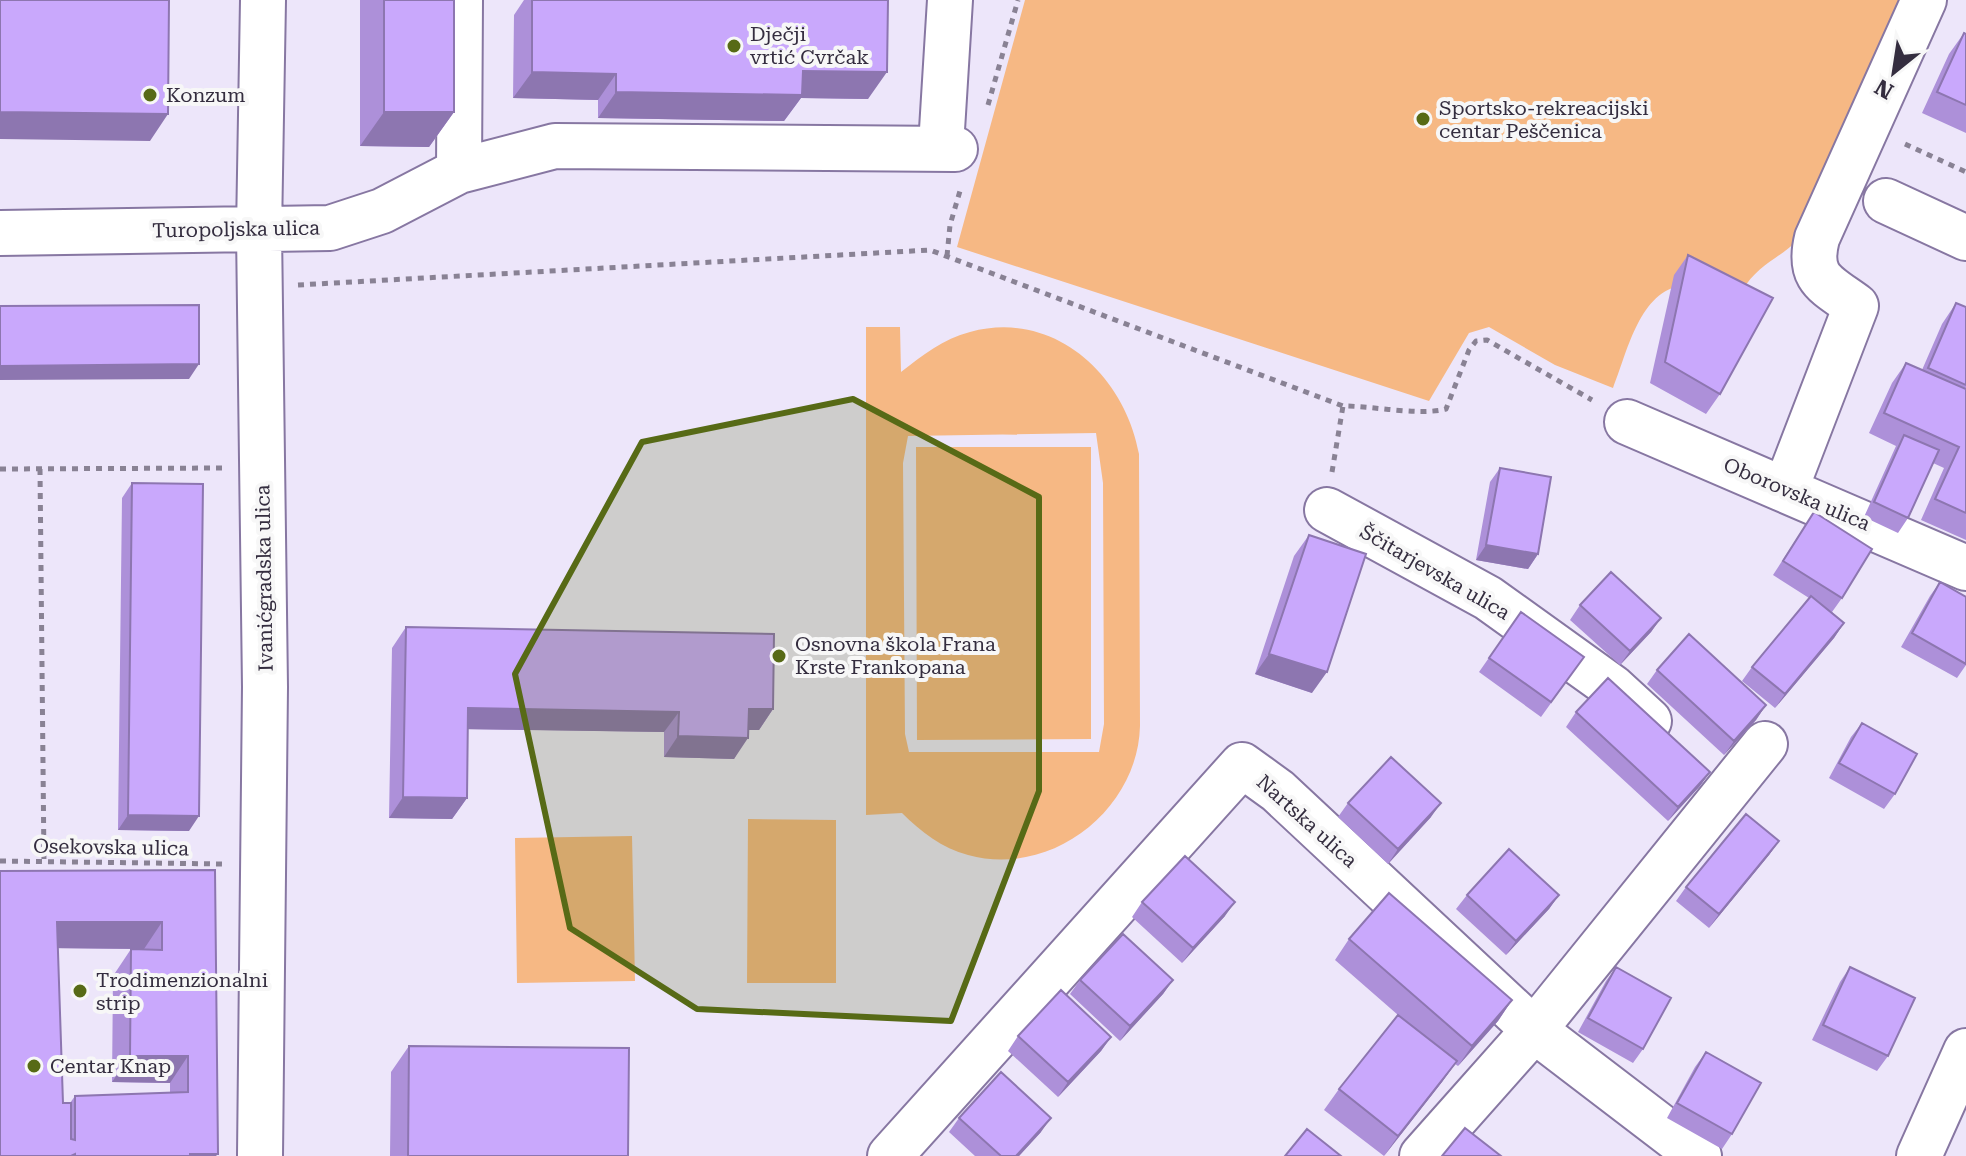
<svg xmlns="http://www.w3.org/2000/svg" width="1966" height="1156" viewBox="0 0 1966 1156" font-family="'Roboto Serif',serif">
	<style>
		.green { fill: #f6b884; fill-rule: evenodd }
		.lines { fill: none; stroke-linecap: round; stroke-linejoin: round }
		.minor-casing { stroke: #8777a2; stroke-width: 48 }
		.path { stroke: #898294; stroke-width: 5; stroke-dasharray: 6 6; stroke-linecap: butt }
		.minor { stroke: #fff; stroke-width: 44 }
		.wall { fill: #ad90d9; fill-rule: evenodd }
		.shaded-wall { fill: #8d76b0 }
		.building { fill: #c9a8fc; stroke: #8d76b0; stroke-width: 2; fill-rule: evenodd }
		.marked { fill: #576a16; fill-opacity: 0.2; stroke: #576a16; stroke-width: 6; stroke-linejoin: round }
		.poi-dot { fill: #576a16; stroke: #f7f7f7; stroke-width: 3 }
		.labels { text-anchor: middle; stroke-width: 8; stroke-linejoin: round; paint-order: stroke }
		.poi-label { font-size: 20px; fill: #342d3f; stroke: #f7f7f7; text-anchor: start }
		.street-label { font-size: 20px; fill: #342d3f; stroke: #f7f7f7 }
	</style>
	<rect width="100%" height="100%" fill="#ede6fa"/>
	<!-- green -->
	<path class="green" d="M1025,0H1907L1800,238C1778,260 1758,264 1742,291C1723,289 1697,282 1679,286C1638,295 1627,354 1613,388L1555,365L1489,327L1469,333L1429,401L957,247Z
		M866,327H900L901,372C923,355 943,339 970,332C1054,309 1125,375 1139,454L1140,726C1138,810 1051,878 968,855C942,848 921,832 902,813L866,815ZM1096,433L1103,483L1104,724L1099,752H909L905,734L903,463L908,436Z
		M916,447H1091V739L917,740Z
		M748,819L836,820V983H747Z
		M632,836L635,981L517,983L515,838Z"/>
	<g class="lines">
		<!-- minor casing -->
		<g class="minor-casing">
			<path id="minor" d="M941,146L950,0
				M459,171L460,0
				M1886,201L1966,238
				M0,233L330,228L382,211L459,171L555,146L955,149
				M1627,422L1966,568
				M1786,488L1856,306C1826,284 1807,279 1817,238L1924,0
				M1327,510L1488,598L1612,687L1649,721
				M260,1156L265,687L259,231L263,0
				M890,1156L1242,765L1278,791L1534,1030L1699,1156
				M1422,1156L1534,1030L1765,744
				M1919,1156L1966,1051"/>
		</g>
		<!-- path -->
		<path class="path" d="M988,105L1018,0
			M1905,144L1966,172
			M947,256L950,225L960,191
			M298,285L930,250L1343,406C1374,406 1419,416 1446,409L1469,350L1476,341L1487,340L1592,400
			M0,469L222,468
			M40,469L44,863
			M1332,472L1343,406
			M0,861L223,864"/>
		<!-- minor -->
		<use href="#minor" class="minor"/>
	</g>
	<!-- wall -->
	<path class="wall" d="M360,0H454V112L429,147L360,146Z
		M524,0H888L868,99L801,98L784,121L598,118V100L513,98L514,15Z
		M1964,33L1966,34V133L1922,113L1949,54Z
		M1688,255L1720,394L1706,414L1650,383L1674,275Z
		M1956,303L1966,307V540L1921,520L1944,468L1933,463L1908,518L1898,533L1864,517L1896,446L1869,433L1892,383L1906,363L1922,370L1942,324Z
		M1500,468L1538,554L1528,569L1476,560L1490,482Z
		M132,483L189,831L118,830L122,498Z
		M1814,512L1842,598L1832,612L1844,623L1834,638L1775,708L1742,681L1752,667L1809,598L1773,575Z
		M1309,535L1312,693L1255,674L1294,556Z
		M1940,582L1966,597V665L1957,678L1901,647L1930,596Z
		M1580,605L1661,618L1651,632L1620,665L1570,620Z
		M1521,612L1584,657L1541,717L1479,672Z
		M406,627L773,709L759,730H749L734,759L664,757V732L468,729L467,798L452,819L389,818L392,648Z
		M1657,670L1766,705L1756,720L1724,755L1647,684Z
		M1576,712L1710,772L1700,786L1668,821L1566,727Z
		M1862,723L1895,794L1884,809L1829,778L1851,737Z
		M1348,803L1431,817L1388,864L1338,817Z
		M1779,841L1769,855L1709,928L1676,901L1686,887Z
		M215,870L216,1156H0V871ZM58,948L144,949H131L113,976L112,1082L170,1083V1093L75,1096L70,1103H63Z
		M1467,895H1559L1549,909L1506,955L1456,909Z
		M1142,902L1225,916L1182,963L1132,917Z
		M1349,939L1512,1000L1498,1021L1458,1066L1455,1064L1442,1082L1384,1156L1324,1110L1339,1089L1398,1015L1335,960Z
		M1616,967L1643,1049L1633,1063L1578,1032L1606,981Z
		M1850,967L1888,1056L1877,1071L1812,1040L1840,982Z
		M1080,980H1173L1163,994L1120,1041L1070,994Z
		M1018,1036L1111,1037L1101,1051L1058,1097L1008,1051Z
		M409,1046L628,1156H390L391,1072Z
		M1706,1052L1732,1134L1722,1149L1667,1118L1695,1067Z
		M959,1118L1041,1132L1019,1156H975L949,1132Z"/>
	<!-- shaded-wall -->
	<path class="shaded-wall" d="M803,71L887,72L868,99L801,98L784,121L598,118L616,92Z
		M532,72L616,74L598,100L513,98Z
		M0,112L168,114L150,141L0,139Z
		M384,112H454L429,147L360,146Z
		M199,364L189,379L0,380V366Z
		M1486,545L1538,554L1528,569L1476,560Z
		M1661,618L1651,632L1620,665L1630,651Z
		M1844,623L1834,638L1775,708L1785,694Z
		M1269,654L1327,672L1312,693L1255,674Z
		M1766,705L1756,720L1724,755L1734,741Z
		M468,708L679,712L664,732L454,729Z
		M749,709H773L759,730H734Z
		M678,736L748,738L734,759L664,757Z
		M1710,772L1700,786L1668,821L1678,807Z
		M403,797L467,798L452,819L389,818Z
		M1441,803L1431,817L1388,864L1398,849Z
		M128,815L199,816L189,831L118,830Z
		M1779,841L1769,855L1709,928L1719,914Z
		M1559,895L1549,909L1506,955L1516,941Z
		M1235,902L1225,916L1182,963L1193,948Z
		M57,922H162L144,949L39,948Z
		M1173,980L1163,994L1120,1041L1130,1026Z
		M1512,1000L1498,1021L1458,1066L1472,1046Z
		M1111,1037L1101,1051L1058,1097L1068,1082Z
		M130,1056H188L170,1083L112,1082Z
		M1457,1061L1442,1082L1384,1156L1398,1136Z
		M1051,1118L1041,1132L1019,1156H1016Z
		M190,1154H218L216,1156H189Z"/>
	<!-- building -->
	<path class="building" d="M0,0H169L168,114L0,112Z
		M384,0H454V112H384Z
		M532,0H888L887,72L803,71L802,95L616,92V74L532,72Z
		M1964,33L1966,34V105L1937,92Z
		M1688,255L1773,298L1720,394L1665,362Z
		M1956,303L1966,307V385L1928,368Z
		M199,305V364L0,366V306Z
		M1906,363L1966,389V513L1935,499L1959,447L1884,413Z
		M1904,435L1939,450L1908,518L1874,502Z
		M1500,468L1551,477L1538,554L1486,545Z
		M132,483L203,484L199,816L128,815Z
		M1814,512L1872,549L1842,598L1783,561Z
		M1309,535L1366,554L1327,672L1269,654Z
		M1611,572L1661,618L1630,651L1580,605Z
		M1940,582L1966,597V664L1912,633Z
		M1811,596L1844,623L1785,694L1752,667Z
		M1521,612L1584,657L1551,702L1489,658Z
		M406,627L774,634L773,709H749L748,738L678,736L679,712L468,708L467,798L403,797Z
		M1689,634L1766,705L1734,741L1657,670Z
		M1608,678L1710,772L1678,807L1576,712Z
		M1862,723L1917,754L1895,794L1839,763Z
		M1391,757L1441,803L1398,849L1348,803Z
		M1746,814L1779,841L1719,914L1686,887Z
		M1509,849L1559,895L1516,941L1467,895Z
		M1185,856L1235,902L1193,948L1142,902Z
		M215,870L218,1154H190V1156H75V1154L71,1156H0V871ZM57,922H162V950L131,949L130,1056H188V1092L75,1096V1140L71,1139V1103H63Z
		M1389,893L1512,1000L1472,1046L1349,939Z
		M1123,934L1173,980L1130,1026L1080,980Z
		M1616,967L1671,998L1643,1049L1588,1018Z
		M1850,967L1915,998L1888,1056L1823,1025Z
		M1061,990L1111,1037L1068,1082L1018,1036Z
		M1398,1015L1457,1061L1398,1136L1339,1089Z
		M409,1046L629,1048L628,1156H408Z
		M1706,1052L1761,1083L1732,1134L1677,1103Z
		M1001,1072L1051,1118L1016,1156H1001L959,1118Z
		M1465,1128L1501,1156H1442Z
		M1307,1129L1341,1156H1285Z"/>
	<!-- marked area -->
	<path class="marked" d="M853,399L1039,497V791L951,1021L697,1009L570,928L515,674L642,442Z"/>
	<!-- markers -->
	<g class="poi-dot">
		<circle cx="734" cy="46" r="8"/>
		<circle cx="150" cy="95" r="8"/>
		<circle cx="1423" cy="119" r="8"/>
		<circle cx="779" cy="656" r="8"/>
		<circle cx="80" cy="991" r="8"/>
		<circle cx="34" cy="1066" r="8"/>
	</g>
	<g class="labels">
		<!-- poi labels -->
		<g class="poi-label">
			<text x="750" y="41">Dječji<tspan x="750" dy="23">vrtić Cvrčak</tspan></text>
			<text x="166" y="102">Konzum</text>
			<text x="1439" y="115">Sportsko-rekreacijski<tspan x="1439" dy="23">centar Peščenica</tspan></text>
			<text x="795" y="651">Osnovna škola Frana<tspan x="795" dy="23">Krste Frankopana</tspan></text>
			<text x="96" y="987">Trodimenzionalni<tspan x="96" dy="23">strip</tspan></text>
			<text x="50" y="1073">Centar Knap</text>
		</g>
		<!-- street labels -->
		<g class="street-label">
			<text transform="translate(236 229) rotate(-1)" y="7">Turopoljska ulica</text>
			<text transform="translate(1797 494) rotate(23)" y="7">Oborovska ulica</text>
			<text transform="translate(1435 572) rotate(30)" y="7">Ščitarjevska ulica</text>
			<text transform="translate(264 578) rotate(-91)" y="7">Ivanićgradska ulica</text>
			<text transform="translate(1307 821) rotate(42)" y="7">Nartska ulica</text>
			<text transform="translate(111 847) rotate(1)" y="7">Osekovska ulica</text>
		</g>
	</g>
	<!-- north arrow -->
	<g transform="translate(1894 72) rotate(210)" stroke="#f7f7f7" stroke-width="6" paint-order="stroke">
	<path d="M0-6L14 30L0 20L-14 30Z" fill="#342d3f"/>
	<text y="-12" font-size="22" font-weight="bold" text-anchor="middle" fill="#342d3f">N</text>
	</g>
</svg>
